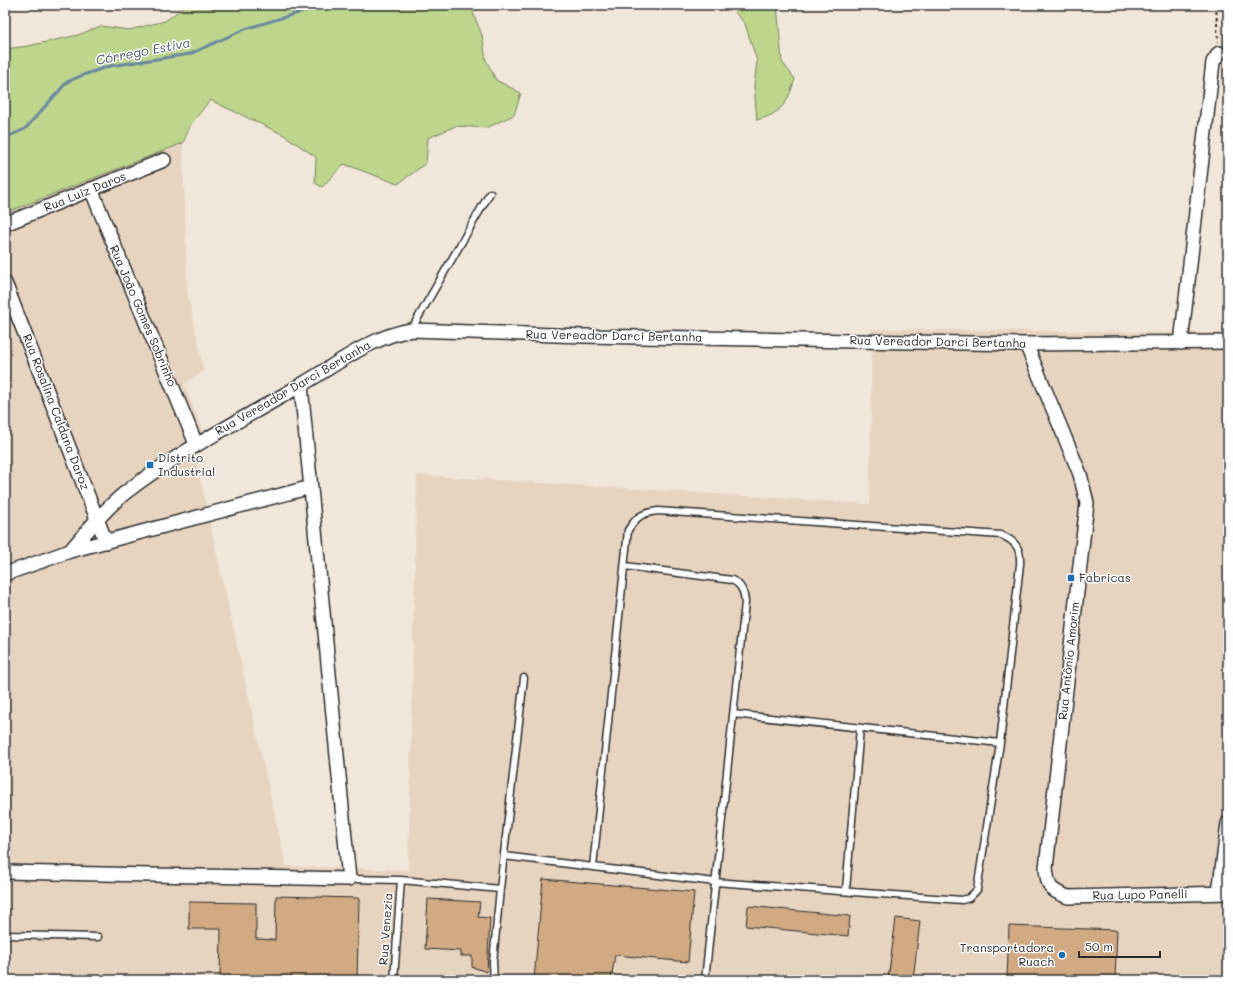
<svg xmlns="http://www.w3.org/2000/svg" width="1233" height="985" viewBox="0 0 1233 985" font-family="Mali,sans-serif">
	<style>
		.built { fill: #e7d4c0 }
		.green { fill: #bdd68c; stroke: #74805c }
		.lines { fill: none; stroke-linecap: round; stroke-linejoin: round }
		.stream { stroke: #6a87a1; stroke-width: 3 }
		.building { fill: #d1aa83; stroke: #2b2b2b }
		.service-casing { stroke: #2b2b2b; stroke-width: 9 }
		.minor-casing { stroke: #2b2b2b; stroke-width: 16 }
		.path { stroke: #2b2b2b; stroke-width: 2; stroke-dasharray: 3 3; stroke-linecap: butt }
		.service { stroke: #fff; stroke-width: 6 }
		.minor { stroke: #fff; stroke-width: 13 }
		.poi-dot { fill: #1f6fb2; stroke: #fff; stroke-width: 1.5 }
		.labels { text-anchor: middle; stroke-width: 3; stroke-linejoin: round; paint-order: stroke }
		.street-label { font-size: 12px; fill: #2b2b2b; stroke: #fff }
		.poi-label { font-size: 12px; fill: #2b2b2b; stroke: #fff; text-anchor: start }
		.water-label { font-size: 13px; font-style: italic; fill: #4a5966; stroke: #fff }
	</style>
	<rect width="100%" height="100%" fill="#f1e6da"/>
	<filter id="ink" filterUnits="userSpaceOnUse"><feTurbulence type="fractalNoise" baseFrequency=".025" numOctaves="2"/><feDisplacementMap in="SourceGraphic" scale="8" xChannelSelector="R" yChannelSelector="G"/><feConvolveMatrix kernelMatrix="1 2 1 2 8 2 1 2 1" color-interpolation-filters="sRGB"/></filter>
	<g filter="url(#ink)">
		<!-- built -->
		<path class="built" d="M183,143L187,291L204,371L184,384L209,447L195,456L286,866L408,870L417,475L870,504L872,329L1228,333V980H5V213Z"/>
		<!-- green -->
		<path class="green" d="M184,5H481L473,13L482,35L486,60L496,80L521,93L514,115L486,128L456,126L428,138L426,163L398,184L344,164L322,187L315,183L316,157L284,135L210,100L191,124L183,143L5,213V49L28,46L78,35L101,26L129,30L165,21L184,7Z
			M729,5H777L782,62L795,79C787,104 782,113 757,120L754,86L757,61L745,24Z"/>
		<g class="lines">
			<!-- stream -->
			<path class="stream" d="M5,138L25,129L67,82L83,75L110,66L190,54L245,29L325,5"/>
		</g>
		<!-- building -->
		<path class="building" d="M543,879L694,892L688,962L615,955L611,980H534Z
			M276,896L359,898L357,980H220L221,929H189V902L256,903V939L275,940Z
			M428,899L480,902L478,917L490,918L487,972L472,967V956H461V951L425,949Z
			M748,906L850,916L848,936L746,926Z
			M896,918L920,921L913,980H888Z
			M1009,926L1117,930L1115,980H1007Z"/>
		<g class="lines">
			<!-- service casing -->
			<g class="service-casing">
				<path id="service" d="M411,330L490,193
					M625,566L732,580C742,585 744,592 745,602L705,980
					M733,714L1000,743
					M504,856L715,882L962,900L969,898L977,890L1000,743L1020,564C1021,549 1016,541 1001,535L658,511C642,513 637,516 628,530L593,867
					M349,879L401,880L500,889L524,678
					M846,890L860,728
					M5,935L98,937
					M394,980L401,880
					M494,980L493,962L500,889"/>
			</g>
			<!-- minor casing -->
			<g class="minor-casing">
				<path id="minor" d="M91,189L196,444
					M5,224L164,160
					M5,283L106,542
					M1181,343L1213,62L1219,53
					M1026,344L1080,474L1087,503L1046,868C1048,887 1049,890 1068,897L1228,893
					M70,551C87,531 105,509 126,492C181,450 242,420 301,385C336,365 370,337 411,330L584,336L1026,344L1228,342
					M5,574L70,551L311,487
					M5,872L349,879L301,386
					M1219,893L1228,823"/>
			</g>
			<!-- path -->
			<path class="path" d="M1216,5L1218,42"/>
			<!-- service -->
			<use href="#service" class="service"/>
			<!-- minor -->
			<use href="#minor" class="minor"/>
		</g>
	</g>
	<!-- markers -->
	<g class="poi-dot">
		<rect x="146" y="461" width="8" height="8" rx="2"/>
		<rect x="1067" y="574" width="8" height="8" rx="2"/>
		<circle cx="1062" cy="955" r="4"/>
	</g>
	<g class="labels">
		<!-- street labels -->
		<g class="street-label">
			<text transform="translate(85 192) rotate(-22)" y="4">Rua Luiz Daros</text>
			<text transform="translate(143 316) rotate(67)" y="4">Rua João Gomes Sobrinho</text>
			<text transform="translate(614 336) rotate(1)" y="4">Rua Vereador Darci Bertanha</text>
			<text transform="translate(938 342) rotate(1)" y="4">Rua Vereador Darci Bertanha</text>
			<text transform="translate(293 388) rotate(-30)" y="4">Rua Vereador Darci Bertanha</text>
			<text transform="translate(56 412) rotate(69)" y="4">Rua Rosalina Caldana Daroz</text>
			<text transform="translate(1069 661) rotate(-84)" y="4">Rua Antônio Amorim</text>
			<text transform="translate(1140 895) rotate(-1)" y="4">Rua Lupo Panelli</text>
			<text transform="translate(386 929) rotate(-86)" y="4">Rua Venezia</text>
		</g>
		<!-- poi labels -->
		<g class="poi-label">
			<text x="158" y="462">Distrito<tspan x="158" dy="14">Industrial</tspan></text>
			<text x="1079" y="582">Fábricas</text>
			<text x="1054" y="952" text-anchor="end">Transportadora<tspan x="1054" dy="14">Ruach</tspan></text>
		</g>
		<!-- water labels -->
		<g class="water-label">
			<text transform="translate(143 51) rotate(-11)" y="5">Córrego Estiva</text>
		</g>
	</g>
	<!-- margin -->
	<rect width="1233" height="985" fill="none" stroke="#fff" stroke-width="20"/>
	<rect x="10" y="10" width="1213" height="965" fill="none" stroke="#2b2b2b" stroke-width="1.5" filter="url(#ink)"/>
	<!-- scale -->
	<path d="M1079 951v6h81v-6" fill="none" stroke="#2b2b2b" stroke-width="2"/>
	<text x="1085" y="951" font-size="12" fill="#2b2b2b" stroke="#ffffff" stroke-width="3" paint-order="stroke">50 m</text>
</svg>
